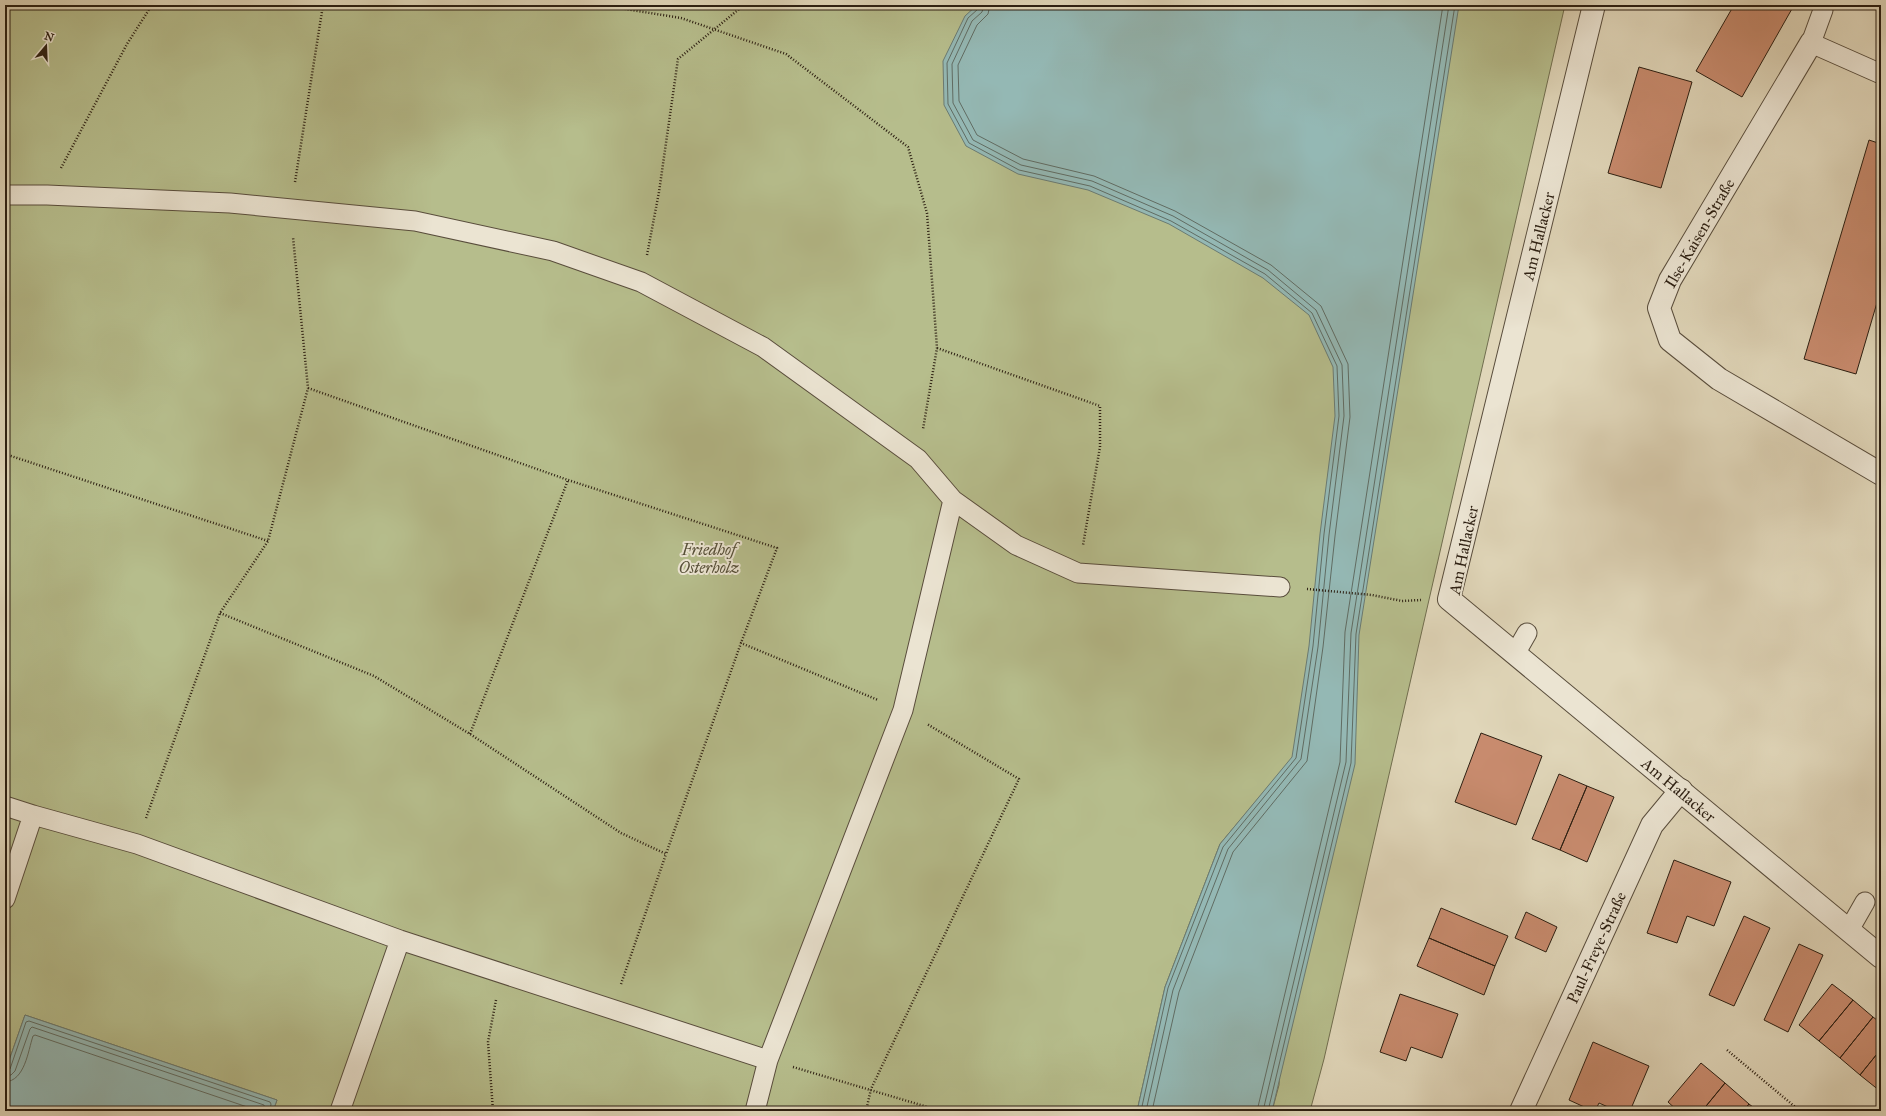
<svg xmlns="http://www.w3.org/2000/svg" width="1886" height="1116" viewBox="0 0 1886 1116" font-family="'IM FELL Great Primer',serif">
	<style>
		.green { fill: #b6bd8c; stroke: #716e4f }
		.water { fill: #94b8b4; stroke: #6a7b73 }
		.lines { fill: none; stroke-linecap: round; stroke-linejoin: round }
		.shore { stroke: #606c63; stroke-width: 1 }
		.building { fill: #c88b6e; stroke: #2c1f12 }
		.service-casing { stroke: #594d3c; stroke-width: 21 }
		.minor-casing { stroke: #594d3c; stroke-width: 24 }
		.path { stroke: #2c1f12; stroke-width: 2.5; stroke-dasharray: 1 2; stroke-linecap: butt }
		.service { stroke: #ebe4d2; stroke-width: 19 }
		.minor { stroke: #ebe4d2; stroke-width: 22 }
		.labels { text-anchor: middle; stroke-width: 4; stroke-linejoin: round; paint-order: stroke }
		.street-label { font-size: 16px; fill: #2c1f12; stroke: #ebe4d2 }
		.park-label { font-size: 16px; font-style: italic; fill: #554e37; stroke: #ebe4d2 }
	</style>
	<rect width="100%" height="100%" fill="#e0d6b9"/>
	<filter id="stains"><feTurbulence type="fractalNoise" baseFrequency=".005" numOctaves="4"/><feColorMatrix values="0 0 0 0 .2 0 0 0 0 .09 0 0 0 0 .02 0 0 0 .5 -.17"/></filter>
	<radialGradient id="worn" r=".72"><stop offset=".6" stop-color="#630" stop-opacity="0"/><stop offset="1" stop-color="#630" stop-opacity=".3"/></radialGradient>
	<!-- green -->
	<path class="green" d="M5,5H1565L1324,1059L1310,1111H1272L1279,1085L1293,757L1220,844L1165,987L1137,1111H273L277,1100L25,1015L5,1072Z"/>
	<!-- water -->
	<path class="water" d="M977,5H1459L1359,635L1355,764L1272,1111H1137L1165,987L1220,844L1292,757L1309,646L1320,534L1335,416L1333,367L1309,315L1263,278L1169,224L1088,190L1018,174L966,146L944,105L943,61L965,16Z
		M25,1015L277,1100L273,1111H5V1072Z"/>
	<g class="lines">
		<!-- shore -->
		<path class="shore" d="M979,5L978,9L968,18L947,63L948,104L969,143L1019,170L1090,186L1171,221L1265,274L1312,313L1337,366L1339,416L1324,534L1313,646L1296,758L1223,847L1168,988L1141,1111
			M984,5L982,12L972,21L952,64L953,103L973,140L1021,165L1092,181L1173,216L1268,270L1316,310L1342,365L1344,416L1329,535L1318,647L1301,759L1228,849L1173,990L1146,1111
			M990,5L988,14L977,25L958,65L959,101L977,135L1023,159L1094,176L1175,211L1271,265L1321,306L1348,364L1350,417L1335,536L1323,647L1307,761L1233,852L1179,992L1152,1111
			M5,1071L10,1069L26,1022L29,1021L270,1102L271,1104L270,1111
			M5,1076L11,1075L15,1071L30,1029L32,1027L264,1105L265,1111
			M5,1082C25,1081 28,1051 33,1036L35,1035L259,1111
			M1257,1111L1340,762L1345,632L1443,5
			M1263,1111L1346,762L1351,633L1449,5
			M1268,1111L1351,763L1356,634L1455,5"/>
	</g>
	<!-- building -->
	<path class="building" d="M1734,5H1789L1793,7L1742,97L1696,71Z
		M1639,67L1692,82L1661,188L1608,173Z
		M1869,140L1881,144V289L1856,374L1804,359Z
		M1481,733L1542,756L1516,825L1455,802Z
		M1559,774L1587,786L1560,850L1532,839Z
		M1587,786L1614,797L1587,862L1560,850Z
		M1674,860L1731,882L1714,926L1687,916L1677,943L1647,933Z
		M1441,908L1508,936L1495,966L1429,938Z
		M1526,912L1557,927L1546,952L1515,938Z
		M1744,916L1770,928L1734,1006L1709,995Z
		M1429,938L1495,966L1484,995L1417,966Z
		M1799,944L1823,955L1788,1032L1764,1020Z
		M1832,984L1853,1000L1819,1041L1799,1025Z
		M1400,994L1458,1014L1442,1058L1411,1047L1406,1061L1380,1052Z
		M1853,1000L1873,1017L1840,1058L1819,1041Z
		M1873,1017L1881,1023V1049L1860,1075L1840,1058Z
		M1593,1042L1649,1066L1630,1111H1617L1599,1103L1595,1111H1593L1569,1100Z
		M1881,1049V1090L1880,1091L1860,1075Z
		M1701,1063L1725,1083L1702,1111H1678L1668,1102Z
		M1725,1083L1749,1104L1743,1111H1702Z
		M1749,1104L1758,1111H1743Z"/>
	<g class="lines">
		<!-- service casing -->
		<g class="service-casing">
			<path id="service" d="M1823,5V10L1811,43L1881,74
				M5,195H47L230,203L415,221L553,251L641,282L763,347L918,459L953,500L1016,545L1078,573L1280,587
				M1515,654L1527,633
				M5,806L33,815
				M5,899L33,815L137,844L400,940L768,1060
				M1849,930L1865,902
				M340,1111L400,940
				M755,1111L768,1060L903,710L953,500"/>
		</g>
		<!-- minor casing -->
		<g class="minor-casing">
			<g id="minor">
				<path id="s1" d="M1594,5L1449,599L1881,957"/>
				<path d="M1811,43L1670,280L1659,308L1670,340L1719,379L1881,474"/>
				<path id="s2" d="M1521,1111L1652,825L1681,790"/>
			</g>
		</g>
		<!-- path -->
		<path class="path" d="M601,5L681,18L786,54L908,147L927,213L937,348L923,429
			M61,168L127,44L150,8L217,5
			M295,182L323,5
			M647,255L659,192L678,59L744,5
			M937,348L1100,406V447L1083,545
			M308,388L568,480L777,548L741,643
			M5,454L268,541
			M1307,589L1372,595L1402,601L1421,600
			M220,613L374,676L470,734L621,833L666,854L741,643L878,700
			M470,734L568,480
			M146,818L220,613L268,541L308,388L293,237
			M621,984L666,854
			M1727,1050L1800,1111
			M793,1067L941,1111
			M493,1111L488,1042L496,1000
			M866,1111L871,1089L1019,779L927,724"/>
		<!-- service -->
		<use href="#service" class="service"/>
		<!-- minor -->
		<use href="#minor" class="minor"/>
	</g>
	<g class="labels">
		<!-- street labels -->
		<g class="street-label">
			<text transform="translate(1699 233) rotate(-60)" y="6">Ilse-Kaisen-Straße</text>
			<text transform="translate(1538 236) rotate(-76)" y="6">Am Hallacker</text>
			<text transform="translate(1463 550) rotate(-78)" y="6">Am Hallacker</text>
			<text dy="6" stroke="none"><textPath href="#s1" startOffset="910">Am Hallacker</textPath></text>
			<text dy="6" stroke="none"><textPath href="#s2" startOffset="180">Paul-Freye-Straße</textPath></text>
		</g>
		<!-- park labels -->
		<g class="park-label">
			<text x="709" y="555">Friedhof<tspan x="709" dy="18">Osterholz</tspan></text>
		</g>
	</g>
	<!-- margin -->
	<rect width="1886" height="1116" fill="none" stroke="#e0d6b9" stroke-width="20"/>
	<rect x="6" y="6" width="1874" height="1104" fill="none" stroke="#2c1f12" stroke-width="2"/>
	<rect x="10" y="10" width="1866" height="1096" fill="none" stroke="#2c1f12"/>
	<!-- north arrow -->
	<g transform="translate(46 46) rotate(19)" stroke="#ebe4d2" stroke-width="3" paint-order="stroke">
	<path d="M0-3L7 15L0 10L-7 15Z" fill="#2c1f12"/>
	<text y="-6" font-size="11" font-weight="bold" text-anchor="middle" fill="#2c1f12">N</text>
	</g>
	<rect width="100%" height="100%" filter="url(#stains)"/>
	<rect width="100%" height="100%" fill="url(#worn)"/>
</svg>
